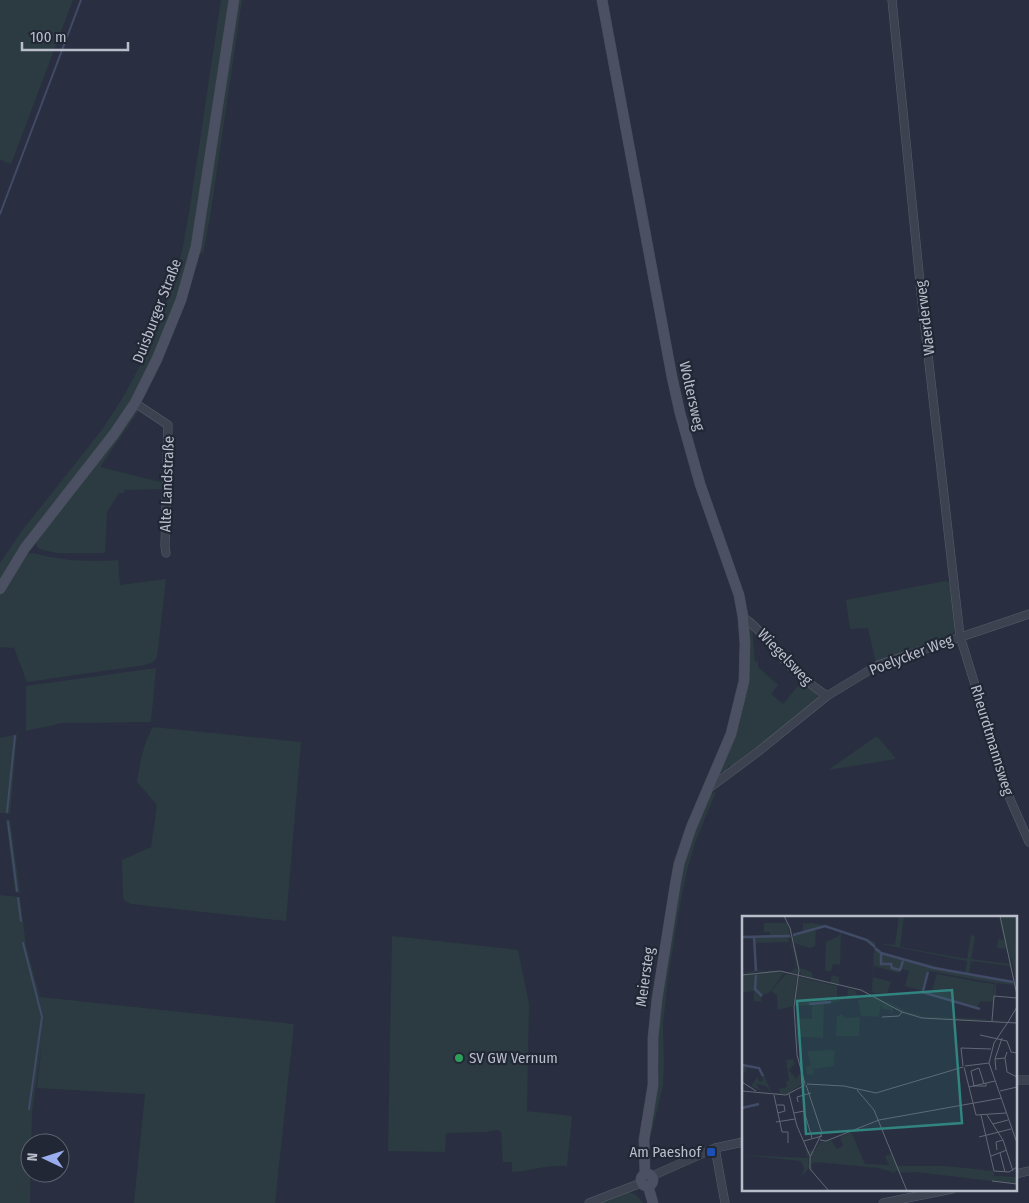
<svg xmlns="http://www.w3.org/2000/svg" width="1029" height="1203" viewBox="0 0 1029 1203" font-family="'Fira Sans Condensed',sans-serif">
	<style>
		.green { fill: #2b3b41 }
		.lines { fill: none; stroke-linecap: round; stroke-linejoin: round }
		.stream { stroke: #414b67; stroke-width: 2 }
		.street-casing { stroke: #585d6a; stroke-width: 9 }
		.secondary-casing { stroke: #474b59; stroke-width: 11 }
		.street { stroke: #3d4250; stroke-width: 8 }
		.secondary { stroke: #4b5162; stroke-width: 10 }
		.leisure-dot { fill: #2e9e5b; stroke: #222735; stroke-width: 2 }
		.transit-dot { fill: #1a4fb4; stroke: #222735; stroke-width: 2 }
		.labels { text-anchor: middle; stroke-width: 4.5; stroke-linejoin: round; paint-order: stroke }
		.street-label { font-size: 15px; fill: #babeca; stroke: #222735 }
		.poi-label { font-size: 15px; fill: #babeca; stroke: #222735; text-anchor: start }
		.inset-river { fill: none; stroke: #414b67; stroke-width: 2.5 }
		.inset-road { fill: none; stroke: #636877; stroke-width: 1 }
		.view { fill: #318480; fill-opacity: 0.15; stroke: #318480; stroke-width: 2.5 }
		.inset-edge { fill: none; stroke: #babeca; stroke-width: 2.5 }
	</style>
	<rect width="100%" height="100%" fill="#292f40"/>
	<!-- green -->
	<path class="green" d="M0,0H73L11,164L0,160Z
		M221,0H231L191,254L179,293L150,364L129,406L0,581V563L21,532L101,431L122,399L142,362L159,322L171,290L182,252L189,213Z
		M238,0H242L210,217L203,254L199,253L206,216Z
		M135,410H139L100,467L164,483V489L124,490V493H119L107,512L105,553H56L37,548L36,540Z
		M34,553C62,561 89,562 118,560L120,585L166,579L157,657L153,662L145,665L27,682L14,648L0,647V595L25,555Z
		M946,581L951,585L956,629L951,636L892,656L876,663L868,628L850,629L846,600Z
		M752,627L755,662L758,661V667L778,685L771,694L783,704L802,681C809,686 820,690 818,700L731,768L729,765L724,775L719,769L731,743L747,629Z
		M156,668L151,722L62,723L26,731V686Z
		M153,727L301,742L286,921L131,904L125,901L123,897L122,860L151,847L157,805L137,782C140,762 143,745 153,727Z
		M17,734L10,814L0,813V738Z
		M877,736L896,759L828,770Z
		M716,792L696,840L687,870L681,899L668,977L663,1025L664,1067L663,1085L652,1131L651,1132L648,1130L657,1090L659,1067L656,1038L659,1003L683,864L709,794Z
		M6,819L10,820L20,893L15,892Z
		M0,895L20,897L26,946L40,997L294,1024L275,1203H134L145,1094L37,1088L42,1042L32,1112L30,1203H0Z
		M392,936L518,950L529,1004L527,1111L572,1116L567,1166C550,1164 530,1171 512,1172V1162H503L501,1132L498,1130L488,1131L487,1132L446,1133L445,1152L388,1151Z
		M629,1192L636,1195L643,1203H599Z"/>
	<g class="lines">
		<!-- stream -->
		<path class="stream" d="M0,214L81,0
			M7,812L15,736
			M8,822L17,891
			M18,898L21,921
			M23,943L42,1017L29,1109"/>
		<!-- street casing -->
		<g class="street-casing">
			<path id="street" d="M892,0L921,293L960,636L1010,799L1029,842
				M135,403L168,425L165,546L166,553
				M743,617C760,628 770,646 784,660C797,674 811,685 827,696
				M708,789L759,751L827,696L878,665L1029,614
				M1015,1080H1029
				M715,1148L725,1203
				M1015,1174L1029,1171
				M652,1176L715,1148L743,1142
				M589,1203L641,1183
				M883,1203L952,1189"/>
		</g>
		<!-- secondary casing -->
		<g class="secondary-casing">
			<path id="secondary" d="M602,0L672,377L680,413L700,484L739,595L743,617L745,644L744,681L731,734L691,828L679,864L675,886L657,999L653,1038V1085L644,1140L645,1174
				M0,589L25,548L114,434L135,403L157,359L181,300L196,247L234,0
				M641 1180a6 6 0 1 1 12 0a6 6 0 1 1-12 0Z
				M648,1186L653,1203"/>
		</g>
		<!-- street -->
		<use href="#street" class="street"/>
		<!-- secondary -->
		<use href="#secondary" class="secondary"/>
	</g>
	<!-- markers -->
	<circle class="leisure-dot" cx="459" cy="1058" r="5"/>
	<rect class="transit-dot" x="706" y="1147" width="10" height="10" rx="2.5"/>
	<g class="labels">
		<!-- street labels -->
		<g class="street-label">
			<text transform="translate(157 311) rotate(-69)" y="5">Duisburger Straße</text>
			<text transform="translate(925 318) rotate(-97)" y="5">Waerderweg</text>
			<text transform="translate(692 396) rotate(77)" y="5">Woltersweg</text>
			<text transform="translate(167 484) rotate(-88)" y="5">Alte Landstraße</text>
			<text transform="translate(911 655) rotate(-21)" y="5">Poelycker Weg</text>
			<text transform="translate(785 657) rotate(46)" y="5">Wiegelsweg</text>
			<text transform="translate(992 740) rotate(73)" y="5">Rheurdtmannsweg</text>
			<text transform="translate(645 977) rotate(-82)" y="5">Meiersteg</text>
		</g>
		<!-- poi labels -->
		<g class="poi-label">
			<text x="469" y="1063">SV GW Vernum</text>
			<text x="701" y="1157" text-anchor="end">Am Paeshof</text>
		</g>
	</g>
	<!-- overview -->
	<g transform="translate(742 916)">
		<rect width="275" height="275" fill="#292f40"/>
		<path d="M157,0H162L158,31L225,43L229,19L233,20L229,43L268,48L264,33L255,32L256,23L262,24L257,0H275V25L263,23L275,25V76L271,49L264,27L269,48L268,49L269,50L274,76L275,81L272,69L254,67V77L250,96L251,104H266L251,105L250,96L251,83L250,86L238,85L235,92L242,94L189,77L195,58L237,66L252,68L251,82L253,67L187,55L181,75L163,70L167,55L160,53L156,57L132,50L131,61L149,66L145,77H132L165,96L185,101L249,103L225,105L174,100L159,95L131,76L98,70L130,75L132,32L129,27L99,16L98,49L91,48L89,56L83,54L84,26L97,20L98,16L83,11L74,12L73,30L68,32L52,27L50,19L61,15V7L48,8L70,7L86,10L133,26V33L139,36L223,58L225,45L134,27L153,29ZM229,45L269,50L271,65L227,59ZM0,7H45L56,58L27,54L0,58L14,54L11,21L5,23L0,21L28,19V16H22V7ZM49,20L50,28L47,30H51L55,51L49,56L15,54L13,27L47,26L46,21ZM52,29L69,33L53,30L58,52L70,56L71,62L82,66L88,67L90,59L97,61V70L59,59ZM27,55L42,57L27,77L20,79L19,86L12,85V75L0,77V59ZM44,58L55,60L51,90L36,94L35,79L29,75ZM57,61L95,70V84L105,83L82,89L81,122L56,121V142L54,102L70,103V89L52,90ZM106,73L119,75L134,80L159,96L151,92L149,100L148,94L140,93L139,88L137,101L119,100L116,84L127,82V78L113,74L116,83H105ZM100,98L103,102L118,101L117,120H94L95,100ZM93,134L92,150L72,153L71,159L65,158L64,151L69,149L65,135ZM51,143L52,148L47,154L54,163L58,157L62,166L46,178H30L24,170L14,168L19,175L9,170L15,161L18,166L21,164L17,153L6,151L0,160V149L18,152L30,177H38L37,173L45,171L44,165H47L44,144ZM109,216L123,248L147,249L143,240L149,238L155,250H203L252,255V260L275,261V268L174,256L158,257L155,254L152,256L156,258L137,252L74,246L69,248L71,256L69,253L67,234L72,235L78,226L89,224L95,233L101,230L98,221ZM61,226L66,236L67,252L59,261L62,253L59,245L0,239L66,242Z" fill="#2b3b41" fill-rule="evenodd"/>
		<path class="inset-river" d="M51,19L83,10L125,24L133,31M0,21L48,20M12,21L14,55M133,32L139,37L192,52L271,66M139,38V48H149L150,52L158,54L161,45M14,59L13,73L20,80M181,75L186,56M180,76L238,93M67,88L89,86M0,149L17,152L21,160M0,192L17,188"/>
		<path class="inset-road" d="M42,0L48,12L57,54L52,91L55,139L63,168M258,0L275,79M0,59L38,55L119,74L160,96L180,102L275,107M140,101L157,100L160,96M250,105L252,80L275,82M266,106L275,91M266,106L252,127L247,147L275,227M238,119L265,125L269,136L275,137M263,142L265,156L275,161M253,143L263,142L265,136M221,150L219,132L249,133M223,150L247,147M222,151L234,199L264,197M254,154L253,143L260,122M0,166L14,175M65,168L102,170L134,177L221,151M64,169L80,217L68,241V253L87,275M231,170H244V167M232,170L229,155L237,152L242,168M227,171L253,165M115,174L132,194L165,275M0,175L44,179L63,169M258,175L275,171M47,178L55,210L68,240M32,179L40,216H46V227M56,186L55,181L69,177M35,189H42L43,195L36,197M52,197L62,195L70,222M239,199L252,255L267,256L275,251M245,199L261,224L271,255M34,206L53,203M251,208L266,204M237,221L269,213M78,224L84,225L137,204L260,182M62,225L80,220M255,234L254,226L261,224M258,237L263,256M249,240L265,234M250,265L275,268"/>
		<path class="view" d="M210,74L220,207L64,218L55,85Z"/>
		<rect width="275" height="275" class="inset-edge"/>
	</g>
	<!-- north arrow -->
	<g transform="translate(45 1158) rotate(274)"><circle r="24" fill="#222735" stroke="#5f6371"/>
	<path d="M0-4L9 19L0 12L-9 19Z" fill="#9aaeef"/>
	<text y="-8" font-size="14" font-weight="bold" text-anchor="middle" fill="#babeca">N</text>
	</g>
	<!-- scale -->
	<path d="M22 42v8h106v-8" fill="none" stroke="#babeca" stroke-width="2.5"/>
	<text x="30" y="42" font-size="15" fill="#babeca" stroke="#222735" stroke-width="4" paint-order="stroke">100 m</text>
</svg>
